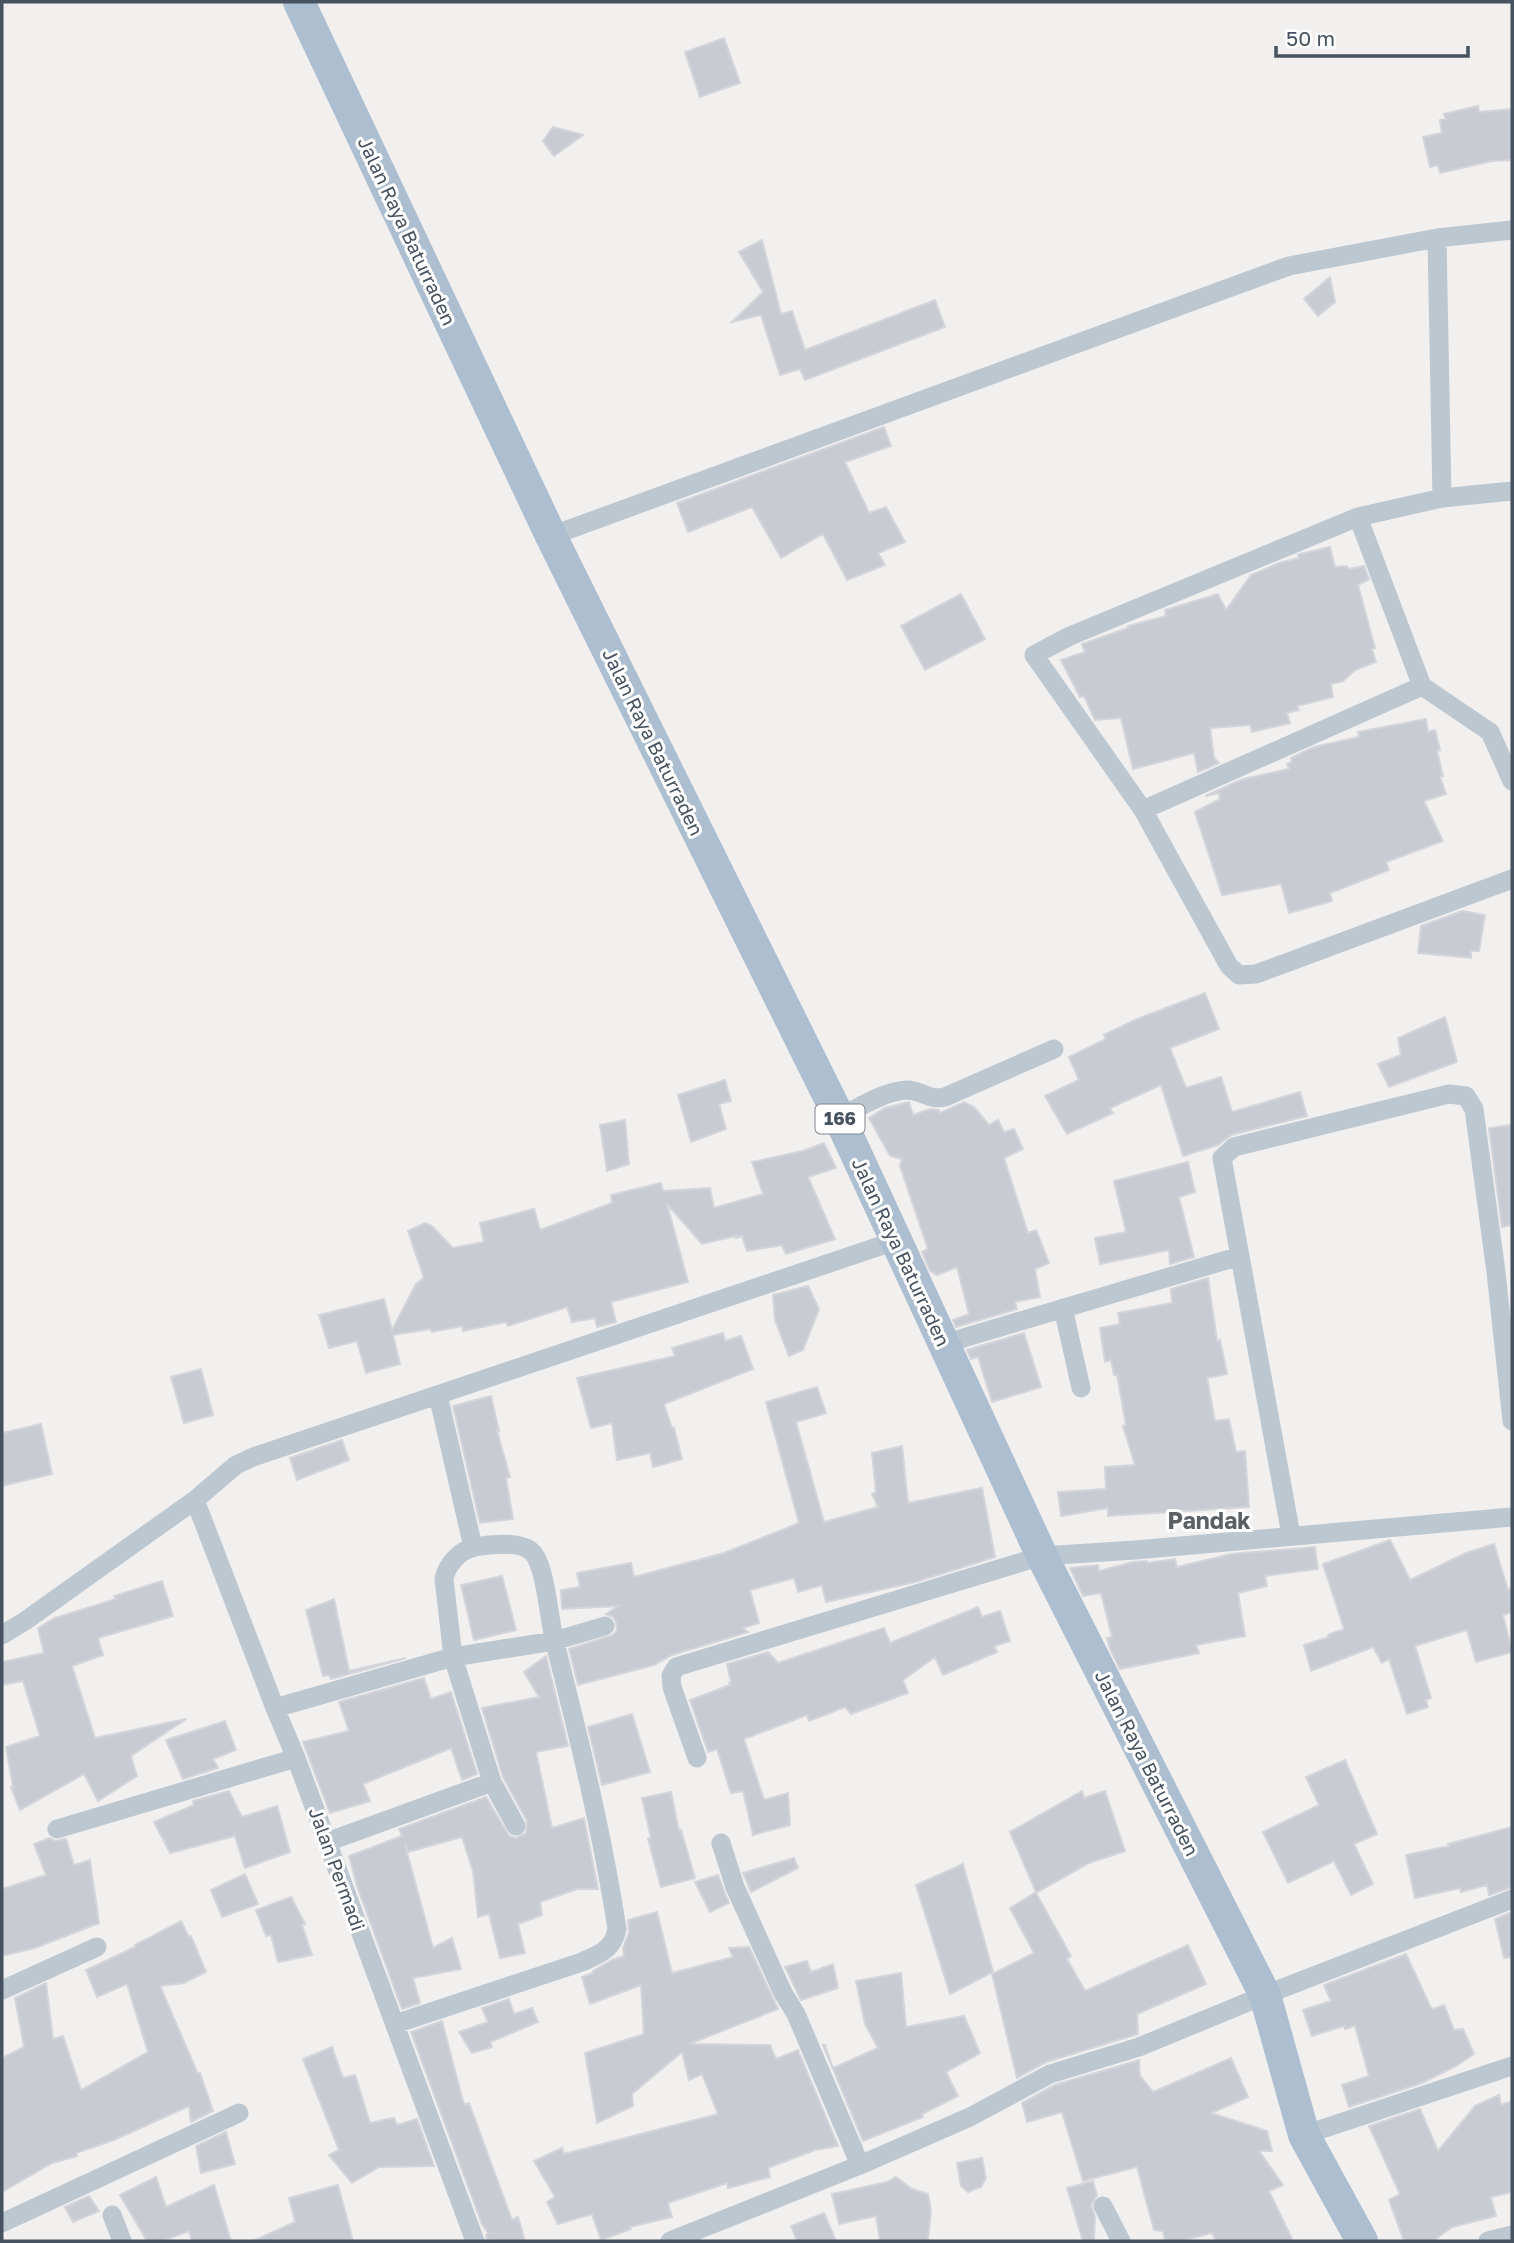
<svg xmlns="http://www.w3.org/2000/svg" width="1514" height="2243" viewBox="0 0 1514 2243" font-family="'Golos Text',sans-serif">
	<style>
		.building { fill: #c9cbd2; stroke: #d3d5db; stroke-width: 2 }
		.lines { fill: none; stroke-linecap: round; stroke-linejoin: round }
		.minor { stroke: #bcc7d0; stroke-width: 19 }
		.primary { stroke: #adbed0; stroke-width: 32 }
		.labels { text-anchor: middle; stroke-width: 6; stroke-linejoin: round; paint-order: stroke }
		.shield { fill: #fff; stroke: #7e868f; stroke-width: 2 }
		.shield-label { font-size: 18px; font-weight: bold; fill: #46525f }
		.street-label { font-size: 19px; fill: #46525f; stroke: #fff }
		.quarter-label { font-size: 23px; font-weight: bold; fill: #5b6065; stroke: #fff }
	</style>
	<rect width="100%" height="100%" fill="#f2efef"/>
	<!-- building -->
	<path class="building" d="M724,38L740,83L700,97L685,52Z
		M1478,106L1479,112L1512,109V160L1492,161L1440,173L1438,165L1430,167L1423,137L1442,133L1440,120L1446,119L1444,114Z
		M553,127L583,135L554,156L543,141Z
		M762,240L781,314L792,311L805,350L935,300L945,327L805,380L800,369L780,375L761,315L732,322L763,292L739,252Z
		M1330,277L1335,302L1318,316L1304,299Z
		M884,427L891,446L845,462L869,513L886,507L905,542L878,553L885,565L847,580L823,534L781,558L752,507L688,532L677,503Z
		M1330,547L1335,567L1346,566L1349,569L1364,566L1369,579L1358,585L1375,648L1372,649L1376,662L1355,670L1343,681L1331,684L1333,697L1297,706L1299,710L1287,713L1290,723L1252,732L1250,725L1210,728L1214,758L1219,763L1198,772L1194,753L1133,769L1121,718L1095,720L1084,696L1080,697L1061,660L1085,652L1082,644L1128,628V626L1166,616L1165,610L1218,594L1226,610L1251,575L1279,563L1299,558L1298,555L1300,554Z
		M961,594L985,639L925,670L901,626Z
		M1426,719L1428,732L1435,730L1440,750L1437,751L1443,776L1440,777L1446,794L1424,801L1443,841L1386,862L1389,870L1330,893L1332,901L1289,913L1281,884L1222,895L1195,812L1220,799L1219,793L1205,796L1243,779L1289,769L1287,764L1292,762L1291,758L1314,747L1359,737L1358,732Z
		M1462,911L1485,915L1479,951H1471V958L1418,953L1421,926Z
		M1205,993L1219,1029L1170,1048L1186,1088L1221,1077L1232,1112L1300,1092L1307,1116L1231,1135L1218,1145L1183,1156L1161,1085L1110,1108L1113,1113L1067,1134L1045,1096L1079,1080L1069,1057L1106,1039L1104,1035L1137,1019Z
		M1445,1017L1457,1062L1389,1087L1378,1064L1401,1055L1398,1038Z
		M725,1080L731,1101L719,1104L726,1129L691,1142L678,1095Z
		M909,1102L913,1115L930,1109L939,1110L940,1113L964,1102L974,1107L989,1125L998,1120L1004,1132L1014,1129L1023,1149L1004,1158L1028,1233L1036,1230L1049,1263L1035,1269L1040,1297L1015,1302L1017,1309L956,1327L953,1320L969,1314L957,1267L937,1275L930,1271L922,1252L928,1249L900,1166L902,1159L890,1156L869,1118L885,1108Z
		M625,1120L629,1164L607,1171L600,1125Z
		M1512,1125V1225L1502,1227L1489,1128Z
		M824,1143L836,1168L808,1177L835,1239L786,1254L782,1245L747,1251L742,1236L736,1238V1236L702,1244L667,1204L688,1282L611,1302L616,1322L597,1327L595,1318L572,1322L567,1307L508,1326L506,1322L463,1331L462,1326L432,1332L430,1329L393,1335L400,1364L366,1373L357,1341L329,1348L319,1315L384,1299L392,1330L416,1284L424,1278L408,1231L425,1223L432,1226L453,1248L484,1242L480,1223L534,1209L540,1230L612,1203L611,1195L661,1183L663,1191L710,1188L714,1208L763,1194L752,1162L803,1151Z
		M1188,1162L1195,1192L1179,1197L1194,1257L1170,1264L1169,1250L1100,1264L1095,1238L1126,1232L1114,1181Z
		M1208,1278L1217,1341L1220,1340L1227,1374L1207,1378L1215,1421L1229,1419L1236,1452L1245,1451L1249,1507L1108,1516V1508L1061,1516L1058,1492L1106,1489L1105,1467L1135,1465L1123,1426L1126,1425L1117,1375H1114L1111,1360L1105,1362L1100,1328L1120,1324L1118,1313L1172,1303L1171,1289Z
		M808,1286L819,1309L803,1350L789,1356L775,1320L773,1295Z
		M723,1333L725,1341L741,1336L753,1369L664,1404L672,1428H674L682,1459L653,1467L650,1453L617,1460L612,1423L591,1428L577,1378L675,1356L672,1348Z
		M1024,1333L1041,1387L992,1402L978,1357L971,1359L967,1350Z
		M201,1369L213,1415L184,1423L171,1377Z
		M817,1387L826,1413L796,1422L824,1522L878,1507L872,1494L876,1492L872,1453L902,1446L908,1503L982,1488L995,1557L915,1582L826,1602L822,1585L798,1592L794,1578L750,1590L759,1623L743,1628L748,1632L672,1655L654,1665L578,1685L569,1649L613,1635L617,1630L616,1622L613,1617L606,1614L618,1606L562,1609L561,1590L580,1587L577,1573L631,1563L634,1577L724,1553L799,1523L766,1402Z
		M491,1396L499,1431H497L510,1477L506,1478L513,1519L480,1523L453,1406Z
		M41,1424L52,1474L2,1486V1433Z
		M342,1440L349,1460L297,1480L290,1458Z
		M1390,1540L1410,1580L1466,1553L1494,1544L1508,1590L1512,1588V1612L1503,1615L1512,1652L1476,1662L1467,1630L1415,1646L1431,1698L1426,1700L1428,1707L1407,1714L1389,1659L1382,1663L1373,1647L1311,1671L1304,1645L1329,1637L1328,1635L1344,1629L1323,1564Z
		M1315,1547L1318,1569L1265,1576L1267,1586L1238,1593L1245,1636L1196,1645L1199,1653L1120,1669L1110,1649L1107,1638L1112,1637L1101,1593L1083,1596L1070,1568L1098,1565L1099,1571L1133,1562L1147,1561V1563L1175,1559L1177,1567L1231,1554Z
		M502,1576L516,1630L474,1640L461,1585Z
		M162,1581L173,1616L98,1638L103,1655L72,1666L95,1738L186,1719L131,1756L137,1776L98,1801L84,1774L20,1810L11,1787H13L6,1747L40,1736L23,1681L2,1685V1662L44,1653L38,1628L55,1618L116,1599L114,1596Z
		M334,1599L349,1671L406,1658L331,1679L329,1675L323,1676L306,1610Z
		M978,1607L982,1617L1000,1611L1010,1641L994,1646L997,1652L943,1675L935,1657L903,1680L908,1693L851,1714L845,1707L809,1721L807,1715L744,1739L764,1800L788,1793L790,1825L753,1835L743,1791L731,1793L717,1749L708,1752L690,1700L730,1685L729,1683L731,1682L727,1664L768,1652L778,1663L884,1628L890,1643Z
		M546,1656L568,1746L536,1752L552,1828L584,1818L598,1889H577L540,1902L542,1915L518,1924L525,1953L500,1958L489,1914L478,1917L473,1871L462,1837L408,1852L405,1845L433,1948L452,1938L461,1969L413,1978L420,2003L402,2009L357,1886L349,1856L402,1836L399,1829L486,1797L509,1836L516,1838L526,1833L527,1821L503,1777L482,1708L539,1697L524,1672Z
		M424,1678L431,1699L451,1692L477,1774L462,1780L451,1748L363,1784L370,1801L330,1813L303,1742L349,1731L339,1702Z
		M632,1714L650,1772L602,1785L588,1727Z
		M225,1721L236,1750L213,1759L218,1768L183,1779L166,1740Z
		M1345,1760L1377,1834L1354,1844L1373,1884L1351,1895L1334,1861L1288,1883L1263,1832L1319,1805L1306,1777Z
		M229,1791L242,1817L277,1806L290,1852L245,1868L235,1836L170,1853L154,1822L194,1805L193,1801Z
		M1082,1791L1084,1798L1105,1791L1125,1851L1089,1863L1036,1893L1071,1956L1067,1959L1085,1991L1188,1945L1206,1984L1137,2014L1138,2034L1046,2062L1017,2078L992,1974L1034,1953L1010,1908L1036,1892L1010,1832Z
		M671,1792L679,1831L681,1830L695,1878L661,1887L648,1839L651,1838L642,1798Z
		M1512,1827V1887L1489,1895L1487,1885L1461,1892L1460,1888L1415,1898L1406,1855L1449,1846L1448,1844Z
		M49,1838L55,1841L66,1839L74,1865L90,1860L99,1923L35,1948L2,1956V1889L46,1875L34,1844Z
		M794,1858L798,1868L751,1892L743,1873Z
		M963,1864L993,1972L950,1994L916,1885Z
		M245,1874L258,1904L222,1917L211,1890Z
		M718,1875L729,1903L710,1912L695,1882Z
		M291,1897L305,1924L302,1925L312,1955L278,1962L271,1935L266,1936L256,1910Z
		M657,1912L672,1973L733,1957L729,1948L749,1947L778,2009L689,2044L770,2045L776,2059L798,2050L838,2146L815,2150L768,2168L770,2177L728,2188L727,2183L668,2203L672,2217L630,2227L631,2229L601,2240L592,2214L558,2224L547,2202L555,2197L534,2161L562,2148L564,2154L718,2114L702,2074L689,2080L682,2052L632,2094L633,2106L597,2123L585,2053L644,2034L641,1985L590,2004L582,1977L593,1973V1971L612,1960L624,1956L623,1948L629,1932L628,1920Z
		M1512,1912V1957L1504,1958L1495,1919Z
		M181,1921L189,1937L191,1936L206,1972L184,1983L160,1986L198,2074L200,2073L213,2111L191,2122L189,2106L114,2140L76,2153L77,2156L52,2163L2,2192V2058L24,2047L15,1998L46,1983L53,2039L63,2036L81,2090L148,2052L127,1984L97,1997L86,1970L135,1947V1945Z
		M1406,1954L1431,2008L1434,2009L1444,2005L1454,2030L1463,2029L1474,2054L1458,2065L1422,2083L1349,2107L1342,2085L1369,2076L1355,2026L1345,2029L1344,2026L1312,2036L1303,2010L1331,2001L1324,1985Z
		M807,1961L811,1972L833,1964L838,1988L801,2000L785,1967Z
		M901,1973L906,2027L964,2016L980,2053L946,2072L958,2096L922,2114L923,2117L863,2141L823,2045H825L833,2068L878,2048L865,2024L856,1981Z
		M509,1999L514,2014L532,2008L538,2022L490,2042L492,2047L472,2053L459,2032L488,2022L482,2008Z
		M442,2021L464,2105L469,2103L512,2220L518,2217L525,2241H487L486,2235L488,2233L482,2224L411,2032Z
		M332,2047L343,2078L355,2075L370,2123L394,2118L397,2125L417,2119L434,2166L379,2167L352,2183L329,2155L339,2150L303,2059Z
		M1231,2058L1248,2097L1211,2113L1267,2131L1272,2151H1259L1283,2185L1269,2191L1293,2241H1216L1212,2233L1181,2241H1165L1163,2231L1154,2230L1137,2167L1083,2181L1062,2112L1027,2122L1022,2103L1055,2085L1139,2060L1140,2076L1153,2092Z
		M1499,2095L1501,2105L1512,2101V2192L1491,2197L1496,2216L1452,2227L1433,2241H1404L1389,2200L1400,2194L1369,2126L1420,2109L1438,2151L1475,2106Z
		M226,2132L235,2164L201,2173L196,2146Z
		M982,2158L986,2178L981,2187L968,2192L961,2186L957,2163Z
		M156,2177L166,2207L214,2185L231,2241H192L189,2231L162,2241H147L120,2195Z
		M896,2177L912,2189L928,2194L931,2210L928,2241H880L876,2216L839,2224L832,2194L887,2182Z
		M1093,2181L1097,2195L1091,2205L1095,2217L1094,2241H1083L1067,2188Z
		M338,2185L353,2241H253L295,2222L289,2198Z
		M89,2196L99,2211L73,2222L65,2207Z
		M824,2213L836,2241H797L791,2226Z"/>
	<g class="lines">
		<!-- minor -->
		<path class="minor" d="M1437,238L1512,230
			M1358,517L1442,498
			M551,536L1289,266L1437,238L1442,498L1512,491
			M1512,781L1490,732L1422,686L1358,517L1070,636L1034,655L1143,810L1229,966L1239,975L1256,974L1512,879
			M1143,810L1422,686
			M839,1117C859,1108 884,1091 907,1090C921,1090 930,1101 945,1097L1054,1049
			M1063,1308L1081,1388
			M943,1344L1240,1256
			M438,1395L473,1547
			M195,1500L275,1708L296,1758L475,2241
			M1291,1535L1222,1158L1234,1147L1449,1094L1466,1096L1474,1109L1496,1272L1512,1421
			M2,1635L25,1621L195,1500L236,1465L253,1457L895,1241
			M275,1708L453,1657L554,1641L605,1626
			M697,1758L672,1687L671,1676L676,1667L1042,1556L1135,1550L1512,1517
			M57,1829L296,1758
			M327,1842L492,1782
			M721,1843L735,1887L783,1993L796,2014L860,2165
			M2,1990L97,1947
			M395,2024L582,1962C599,1954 613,1950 617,1929C602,1832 579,1738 555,1643C549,1622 546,1565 532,1552C521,1541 490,1544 475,1547C460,1550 447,1564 444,1579L453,1657L492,1782L516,1826
			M1304,2135L1512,2066
			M1103,2206L1121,2241
			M112,2215L122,2241
			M2,2223L239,2113
			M670,2241L860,2165L970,2117L1050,2074L1139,2047L1265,1995L1512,1899
			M1488,2241L1512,2235"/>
		<!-- primary -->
		<path class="primary" d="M299,2L551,536L839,1117L1042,1556L1265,1995L1304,2135L1362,2241"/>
	</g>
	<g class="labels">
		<!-- shield labels -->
		<rect class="shield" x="815.5" y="1104.5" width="49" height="29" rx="5"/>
		<g class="shield-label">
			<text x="840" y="1125">166</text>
		</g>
		<!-- street labels -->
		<g class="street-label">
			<text transform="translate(407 231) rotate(65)" y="7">Jalan Raya Baturraden</text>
			<text transform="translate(653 742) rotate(64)" y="7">Jalan Raya Baturraden</text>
			<text transform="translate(901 1252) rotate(65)" y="7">Jalan Raya Baturraden</text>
			<text transform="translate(1147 1763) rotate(63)" y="7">Jalan Raya Baturraden</text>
			<text transform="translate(337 1869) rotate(70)" y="7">Jalan Permadi</text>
		</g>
		<!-- quarter labels -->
		<g class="quarter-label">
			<text x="1209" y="1529">Pandak</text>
		</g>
	</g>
	<!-- border -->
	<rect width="1514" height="2243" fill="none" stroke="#46525f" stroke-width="7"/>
	<!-- scale -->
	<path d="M1276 46v10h192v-10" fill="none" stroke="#46525f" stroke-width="3.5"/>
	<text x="1286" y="46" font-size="21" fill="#46525f" stroke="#ffffff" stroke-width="5" paint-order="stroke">50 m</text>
</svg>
